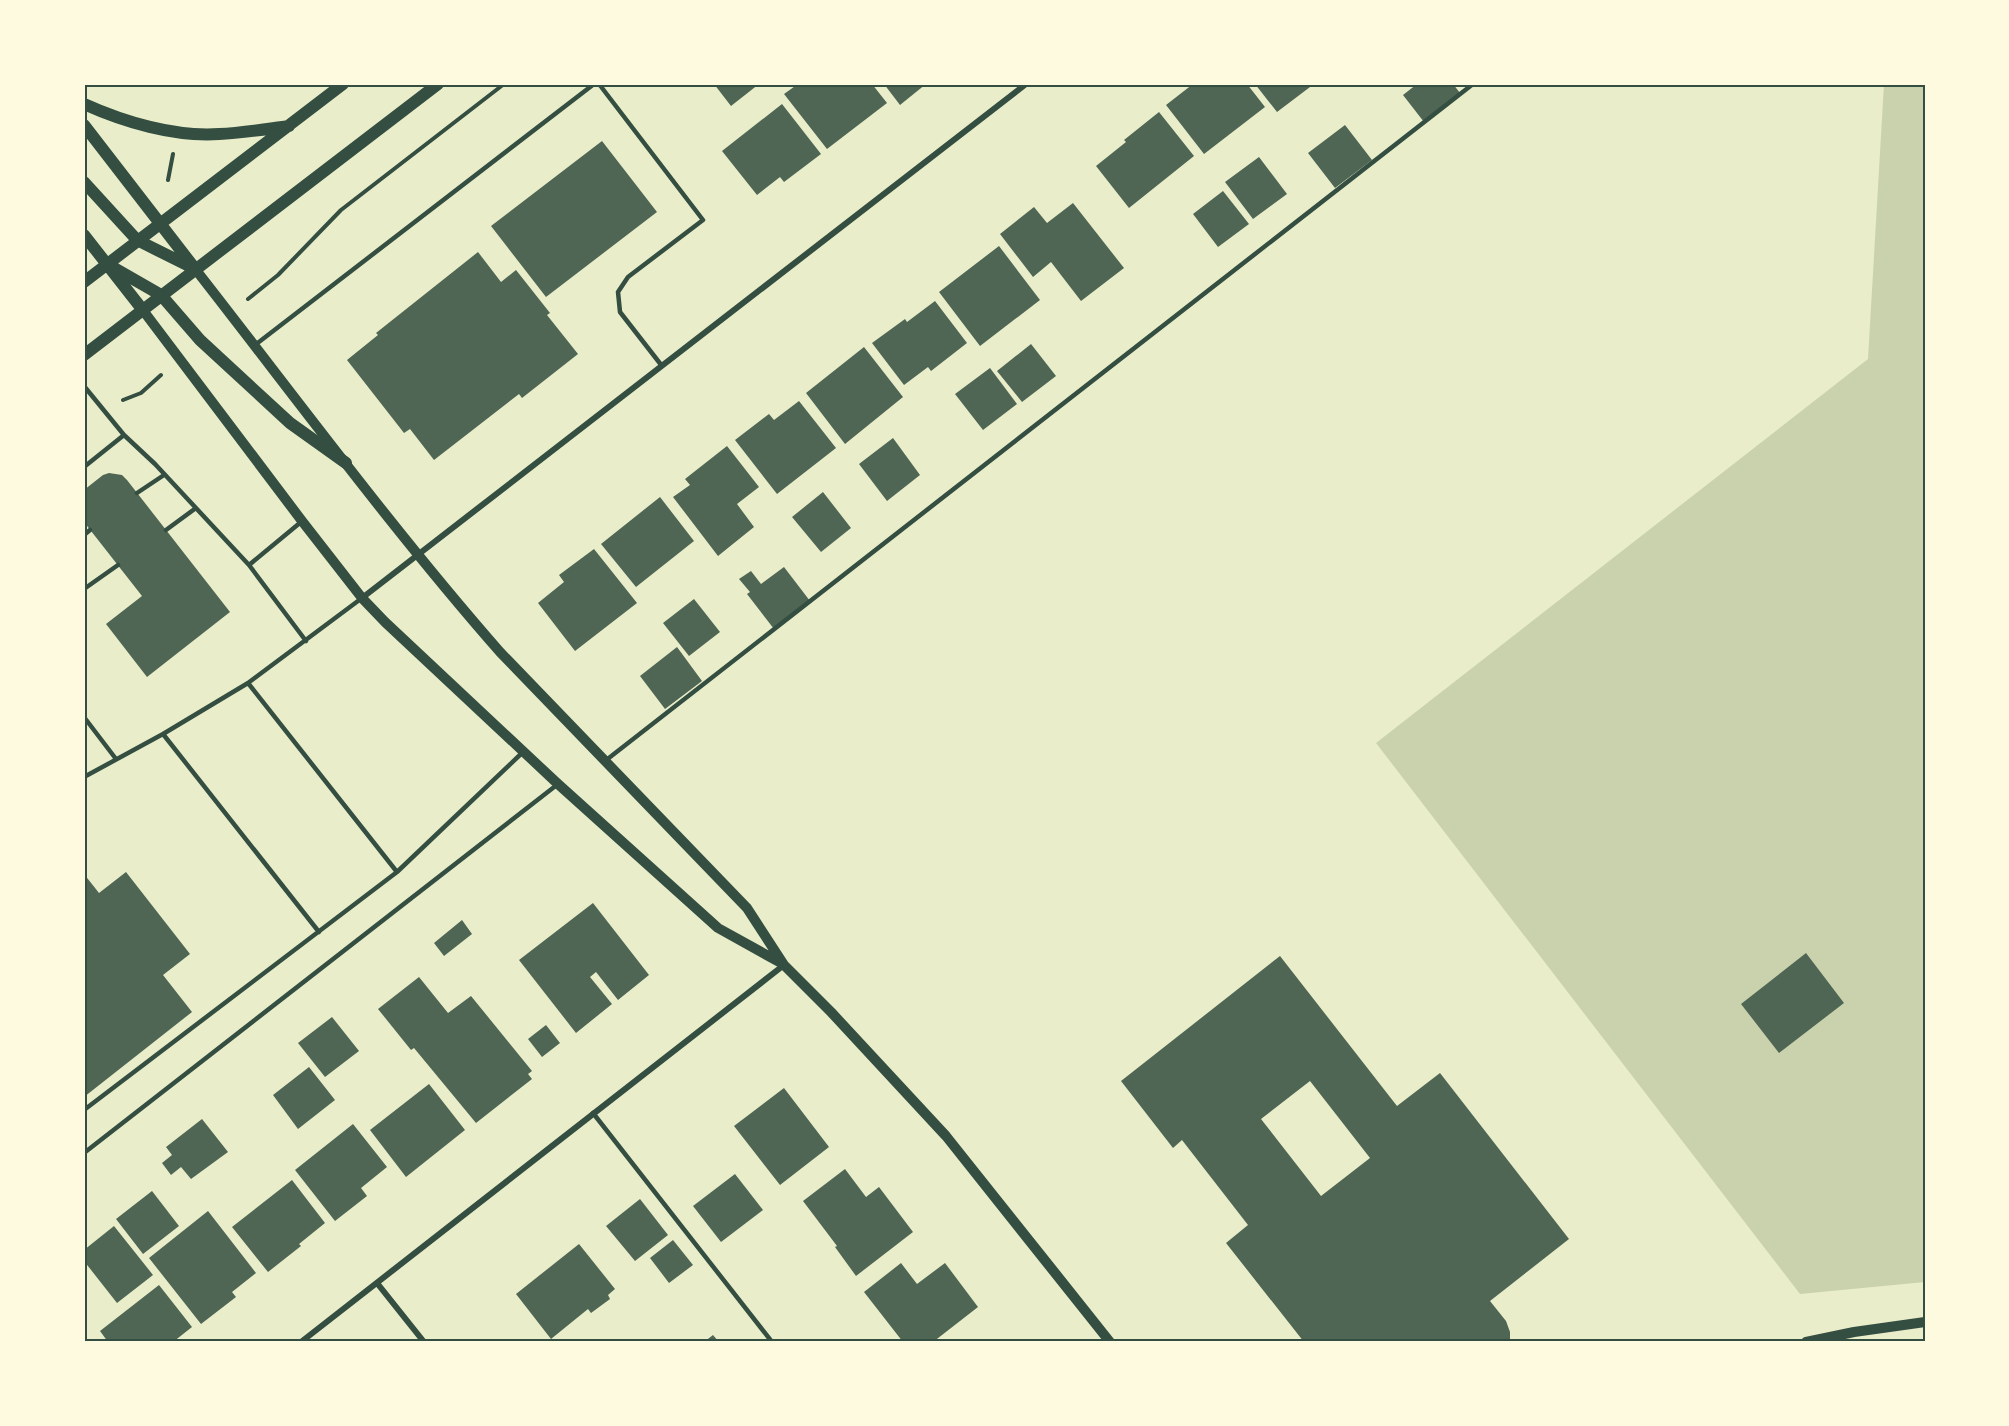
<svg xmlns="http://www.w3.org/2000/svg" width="2009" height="1426" viewBox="0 0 2009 1426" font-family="Signika,sans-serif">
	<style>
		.green { fill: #cad2ad }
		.building { fill: #4f6655; fill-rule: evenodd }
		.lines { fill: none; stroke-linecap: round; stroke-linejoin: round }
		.path { stroke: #344e41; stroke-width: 4 }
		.service { stroke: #344e41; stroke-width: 4.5 }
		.minor { stroke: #344e41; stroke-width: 6 }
		.tertiary { stroke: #344e41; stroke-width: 10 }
		.secondary { stroke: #344e41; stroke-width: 12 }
		.neatline { fill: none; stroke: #344e41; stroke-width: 2 }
	</style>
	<rect width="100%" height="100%" fill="#e9edc9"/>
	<!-- green -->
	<path class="green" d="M1884,84H1925V1282L1800,1294L1376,743L1868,359Z"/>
	<!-- building -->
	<path class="building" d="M714,84H759L731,106Z
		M798,84H872L887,103L827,149L784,94Z
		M884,84H926L900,105Z
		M1193,84H1247L1265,107L1204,154L1166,105Z
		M1255,84H1314L1277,112Z
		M1417,84H1453L1460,93L1424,122L1403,95Z
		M782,104L821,154L784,182L780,177L757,195L722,151Z
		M1159,112L1194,156L1129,208L1096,166L1126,142L1124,140Z
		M1345,125L1372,160L1335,188L1308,153Z
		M602,141L657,212L546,297L491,226Z
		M1259,157L1287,194L1253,219L1225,182Z
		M1223,191L1249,224L1218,247L1193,214Z
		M1073,203L1124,268L1081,301L1051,262L1033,277L1000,234L1034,207L1047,223Z
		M999,246L1040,300L980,346L939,292Z
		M478,252L501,282L516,270L550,313L547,315L578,354L522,398L519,394L434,460L410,429L404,433L347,360L378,335L376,333Z
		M935,301L967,343L931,371L928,367L904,385L872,343L905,319L907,322Z
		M1031,344L1056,376L1022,402L997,371Z
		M864,347L903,397L845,444L806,393Z
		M990,368L1017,404L983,430L955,394Z
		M799,401L836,448L777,494L735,440L769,414L774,420Z
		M893,438L920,475L887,501L859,464Z
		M727,446L759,487L737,504L754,527L718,556L673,497L690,485L685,479Z
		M109,473L122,475L127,480L230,612L147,677L106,624L142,596L84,522V490L103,475Z
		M823,492L851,528L821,552L792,517Z
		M660,497L694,541L636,587L601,544Z
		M594,549L637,603L575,651L538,603L564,582L559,575Z
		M784,567L810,601L774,629L747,594L750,592L739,579L751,571L761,584Z
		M694,599L720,632L689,656L663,623Z
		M677,647L702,681L665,709L640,676Z
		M126,872L190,954L163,975L192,1012L84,1097V874L99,893Z
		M593,903L649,975L618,1000L596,972L590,977L612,1004L576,1033L519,960Z
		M462,920L472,934L444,956L434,943Z
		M1806,953L1844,1003L1779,1053L1741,1004Z
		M1280,956L1397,1106L1440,1073L1569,1239L1490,1301L1506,1321L1510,1332V1342H1304L1226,1243L1248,1225L1182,1140L1173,1148L1121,1081ZM1310,1081L1370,1158L1321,1196L1261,1119Z
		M419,977L448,1013L471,996L532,1071L528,1074L532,1079L476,1123L414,1048L411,1050L378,1009Z
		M332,1017L359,1051L325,1077L298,1043Z
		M546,1025L560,1043L542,1057L528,1039Z
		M309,1067L335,1100L298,1129L273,1095Z
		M429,1084L465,1130L406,1177L370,1130Z
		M784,1088L829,1147L780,1185L734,1126Z
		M202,1119L228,1152L191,1179L181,1167L171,1175L162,1163L172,1155L166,1147Z
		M353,1124L387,1167L361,1188L367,1196L335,1221L295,1170Z
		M845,1169L866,1197L879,1187L913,1232L856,1276L835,1247L837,1246L803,1201Z
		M735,1174L763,1210L721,1242L693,1206Z
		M292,1180L325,1223L299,1244L301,1246L268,1272L232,1227Z
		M152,1191L179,1226L143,1254L116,1219Z
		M640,1199L668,1235L635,1261L606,1226Z
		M208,1211L256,1273L232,1292L236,1297L201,1324L149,1258Z
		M114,1226L153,1275L117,1303L84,1261V1250Z
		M673,1240L693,1265L669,1283L650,1258Z
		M579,1244L615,1289L608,1295L610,1299L591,1313L588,1309L551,1339L516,1294Z
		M901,1263L917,1284L945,1263L978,1307L933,1342H903L864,1292Z
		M159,1285L192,1327L173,1342H108L100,1331Z
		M713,1335L719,1342H704Z"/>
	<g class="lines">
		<!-- path -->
		<path class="path" d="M168,180L173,154
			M248,299L278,275L341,210L504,84
			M123,400L141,393L161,375"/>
		<!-- service -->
		<path class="service" d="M599,84L703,220L628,277L618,292L620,312L662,366
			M255,345L594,84
			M84,386L124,435L155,464L249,565
			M84,467L124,435
			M137,493L164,475
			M301,522L249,565L306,641
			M166,530L196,508
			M84,535L90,530
			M84,589L118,565
			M248,683L397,872
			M84,717L116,759
			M163,734L319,932
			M605,761L1473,84
			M84,777L163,734L248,683L362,598
			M84,1110L397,872L523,752
			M593,1113L772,1342
			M84,1153L558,784"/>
		<!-- minor -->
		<path class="minor" d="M362,598L1026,84
			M377,1283L424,1342
			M301,1342L784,965"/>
		<!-- tertiary -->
		<path class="tertiary" d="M196,270C296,398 393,530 500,652L747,908L784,965L831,1012L946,1136L1110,1342
			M142,309L302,521L362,598L385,622L558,784L718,928L781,963
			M1806,1342L1854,1332L1925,1322"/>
		<!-- secondary -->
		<path class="secondary" d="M84,104C124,122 174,137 219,134C242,133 266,129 289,126
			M84,125L196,270
			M84,182L137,240L193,268
			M84,235L142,309
			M107,264L161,295L200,340L290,423L346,463
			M84,282L343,84
			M84,355L438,84"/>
	</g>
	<!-- border -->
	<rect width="2009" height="1426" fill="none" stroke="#fefae0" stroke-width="171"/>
	<rect x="86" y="86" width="1838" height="1254" class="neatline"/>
</svg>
